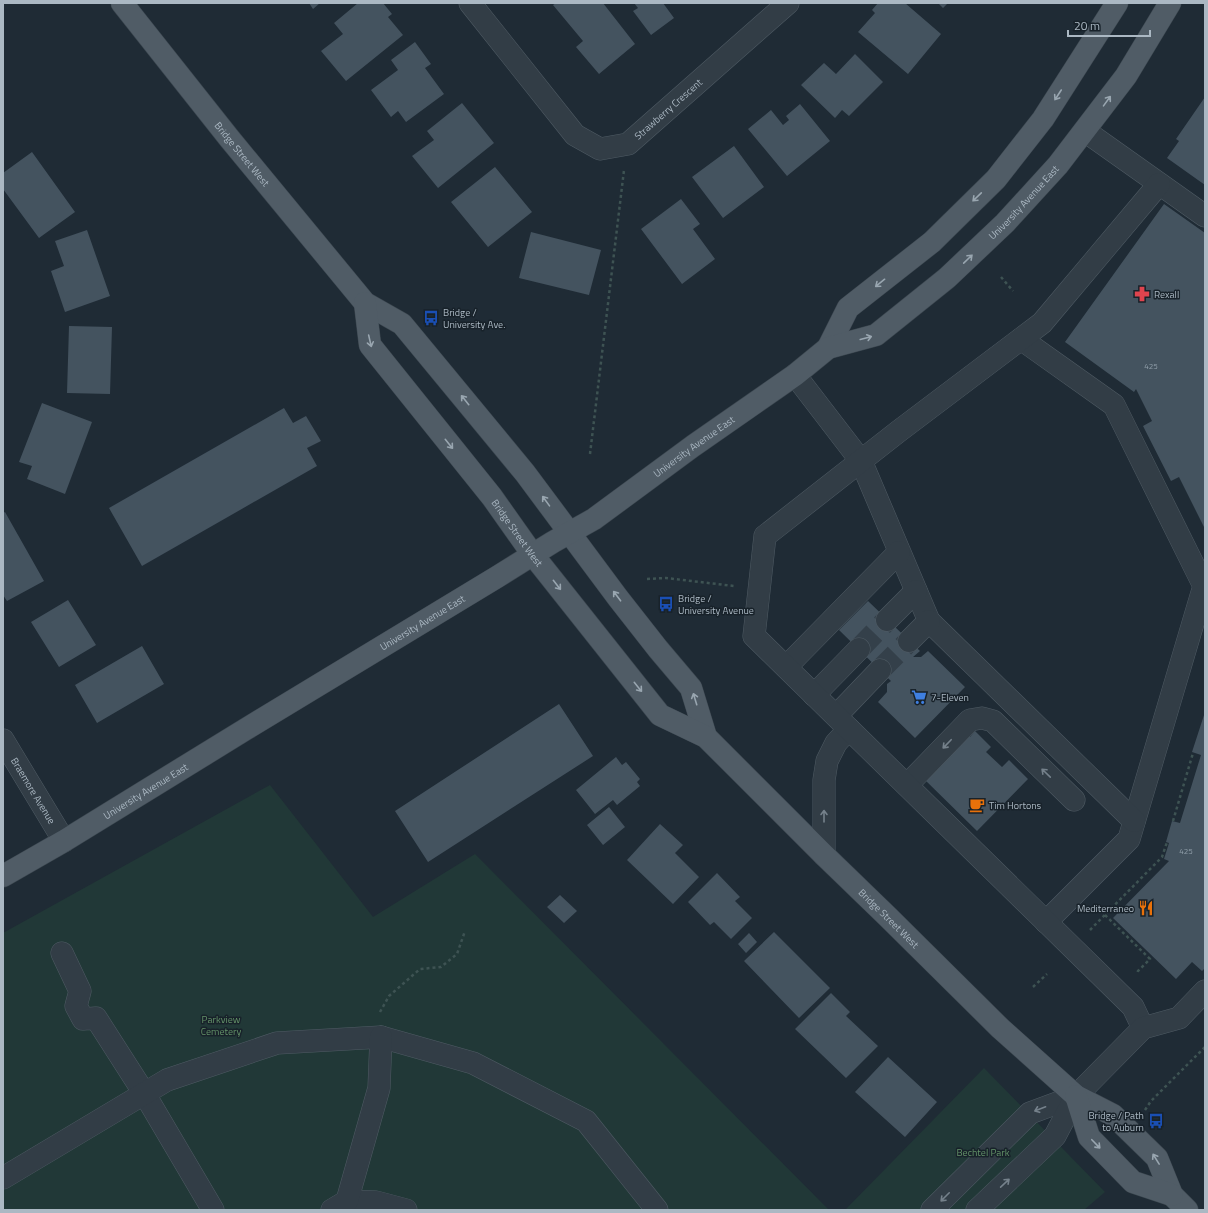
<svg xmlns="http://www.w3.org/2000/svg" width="1208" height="1213" viewBox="0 0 1208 1213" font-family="'Titillium Web',sans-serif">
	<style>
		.green { fill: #213837 }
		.building { fill: #44535f }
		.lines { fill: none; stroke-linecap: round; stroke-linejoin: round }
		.minor-tunnel { stroke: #34404a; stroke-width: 22; stroke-dasharray: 22 11; stroke-linecap: butt }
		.minor-casing { stroke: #4f5b64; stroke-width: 23 }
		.major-casing { stroke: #3b464f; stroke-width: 23 }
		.path { stroke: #3e5353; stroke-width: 2.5; stroke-dasharray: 3 3; stroke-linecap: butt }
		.minor { stroke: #323d46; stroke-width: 22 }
		.major { stroke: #505c66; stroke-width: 22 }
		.oneway { stroke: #99a6b0 }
		.oneway2 { stroke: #75818b }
		.labels { text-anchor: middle; stroke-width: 3; stroke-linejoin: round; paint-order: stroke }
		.number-label { font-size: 8px; fill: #919faa }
		.street-label { font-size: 10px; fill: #abb8c3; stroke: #18222a }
		.poi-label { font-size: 10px; fill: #abb8c3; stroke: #18222a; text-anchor: start }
		.park-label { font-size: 10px; fill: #649369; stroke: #18222a }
	</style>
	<rect width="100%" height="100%" fill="#1f2b35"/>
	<!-- green -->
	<path class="green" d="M270,785L373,917L475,854L829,1210H3V933Z
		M984,1068L1105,1192L1084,1210H845Z"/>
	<!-- building -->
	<path class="building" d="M309,3H320L313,9Z
		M358,3H383L392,14L388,17L403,35L346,81L321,51L343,34L334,23Z
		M556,3H603L635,44L599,74L576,47L583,41L553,5Z
		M634,3H663L674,18L651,35L633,11L638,8Z
		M878,3H905L941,34L908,74L858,32L875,13L872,10Z
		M938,3H948L943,8Z
		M415,42L431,64L425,68L444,94L406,122L398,111L391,117L371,90L398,70L391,60Z
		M855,54L883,82L849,116L842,110L835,118L801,85L824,63L836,74Z
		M1205,97V185L1167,158L1179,141L1176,139Z
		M462,103L494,143L438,188L412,156L434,140L427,131Z
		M800,104L830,141L787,176L748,129L771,110L783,125L789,120L786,116Z
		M734,146L764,187L723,218L692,177Z
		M32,152L75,212L39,238L3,189V173Z
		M495,167L532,212L488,247L451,202Z
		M681,199L700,224L693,229L715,259L682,284L641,229Z
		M1164,204L1205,233V529L1179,477L1171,481L1143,426L1152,421L1136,389L1134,392L1065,342Z
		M87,230L110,296L65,312L51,271L64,266L55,241Z
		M531,232L601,250L589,295L519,278Z
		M69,326L112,327L110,394L67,393Z
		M42,403L92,422L65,494L27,479L32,466L19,462Z
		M284,408L293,423L306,416L321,441L307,448L317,466L142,566L109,508Z
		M5,512L44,581L7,601L3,595V513Z
		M68,600L96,645L59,667L31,622Z
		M868,601L920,651L913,657H921L928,651L965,687L915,738L878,702L887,692V684L891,681L839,630Z
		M142,646L164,684L97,723L75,685Z
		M559,704L593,756L428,862L395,811Z
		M1205,712V968L1202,971L1192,962L1176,979L1113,918L1169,861L1164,859L1169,843L1166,842L1172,821L1180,823L1201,755L1192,752Z
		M975,731L991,747L986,752L1002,767L1009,760L1028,779L977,831L923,778L967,733L970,737Z
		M616,757L622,765L626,762L640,779L637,782L640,786L617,805L613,800L595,814L576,790Z
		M609,807L625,827L603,845L587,825Z
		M660,824L683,845L675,853L699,877L673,904L627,860Z
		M717,873L740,897L735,901L752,918L731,939L714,922L710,925L688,902Z
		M560,895L577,911L564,923L547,907Z
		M774,932L830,988L799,1018L744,961Z
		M749,933L757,942L746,953L738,944Z
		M831,993L850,1012L846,1016L878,1046L846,1078L795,1029Z
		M888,1057L937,1102L905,1137L855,1092Z"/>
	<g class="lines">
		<!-- minor-tunnel -->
		<path class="minor-tunnel" d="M859,649L887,620
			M880,670L909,641"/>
		<!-- minor casing -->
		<g class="minor-casing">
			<g id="minor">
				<path id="s1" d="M470,3L575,135L600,149L628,144L788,3"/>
				<path d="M1085,131L1205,216"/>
				<path d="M1021,339L1114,405L1204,586L1129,839L1046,922"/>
				<path d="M795,375L861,461L929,621L1134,821"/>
				<path d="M887,620L916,591"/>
				<path d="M909,641L929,621"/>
				<path d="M786,667L899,552"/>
				<path d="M814,695L859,649"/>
				<path d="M836,716L880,670"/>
				<path id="s2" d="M3,740L64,841"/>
				<path d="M907,785L970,720L982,718L993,721L1074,800"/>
				<path d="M824,855V780L827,761L836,743L849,729"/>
				<path d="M62,953L80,991L76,1006L83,1019L96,1018L144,1093L213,1210"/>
				<path d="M1143,1028L1133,1007L754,636L765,536L899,431L1042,323L1159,184"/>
				<path d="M3,1178L167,1080L277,1043L381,1037L473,1063L586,1121L657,1210"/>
				<path d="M347,1201L376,1202L406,1210"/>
				<path d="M332,1210L347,1201L379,1088L381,1037"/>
				<path d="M932,1210L1030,1113L1076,1096"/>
				<path d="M977,1210L1055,1136L1076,1096L1143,1028L1179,1018L1205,991"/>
			</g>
		</g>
		<!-- major casing -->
		<g class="major-casing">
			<g id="major">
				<path id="s3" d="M122,3L229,138L365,303L402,324L525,473L618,598L658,649L691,688L706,737"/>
				<path id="s4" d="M365,303L370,345L492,497L533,555L660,715L706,737L824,855L888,917L1000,1028L1076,1096L1113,1115L1157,1158L1172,1195L1187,1210"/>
				<path d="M828,348L848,308L932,242L996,179L1043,119L1117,3"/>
				<path id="s5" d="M3,876L64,841L246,729L497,577L553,542L594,519L693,446L795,375L828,348L876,335L947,278L1005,223L1058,165L1126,76L1170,3"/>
				<path d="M1076,1096L1089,1137L1133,1182L1172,1195"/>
			</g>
		</g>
		<!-- path -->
		<path class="path" d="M1001,277L1013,291
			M590,454L624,170
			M647,579L666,578L734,586
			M1173,821L1193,753
			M1105,915L1150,959L1138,971L1137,975
			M1090,930L1162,857L1167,842
			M1033,987L1047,974
			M380,1012L389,996L420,969L441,967L457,954L465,931
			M1145,1110L1151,1101L1205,1047"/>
		<!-- minor -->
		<use href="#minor" class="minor"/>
		<!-- major -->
		<use href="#major" class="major"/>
	</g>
	<!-- one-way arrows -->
	<defs><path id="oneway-shaft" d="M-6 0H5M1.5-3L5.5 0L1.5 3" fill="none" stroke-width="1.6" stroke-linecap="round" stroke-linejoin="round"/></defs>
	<g class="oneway">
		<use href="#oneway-shaft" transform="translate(1058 95) rotate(123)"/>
		<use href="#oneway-shaft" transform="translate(1107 101) rotate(-54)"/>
		<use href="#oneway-shaft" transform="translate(977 197) rotate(136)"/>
		<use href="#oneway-shaft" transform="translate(968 259) rotate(-44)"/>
		<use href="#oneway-shaft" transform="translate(880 283) rotate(141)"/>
		<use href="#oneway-shaft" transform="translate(866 338) rotate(-15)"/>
		<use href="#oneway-shaft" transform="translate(370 341) rotate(77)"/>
		<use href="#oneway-shaft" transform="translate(465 400) rotate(-129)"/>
		<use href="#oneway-shaft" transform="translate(449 444) rotate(51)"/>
		<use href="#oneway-shaft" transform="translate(546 501) rotate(-126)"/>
		<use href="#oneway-shaft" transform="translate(557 585) rotate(52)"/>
		<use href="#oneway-shaft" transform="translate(617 596) rotate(-127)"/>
		<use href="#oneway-shaft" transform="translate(638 687) rotate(51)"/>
		<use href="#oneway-shaft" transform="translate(695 699) rotate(-107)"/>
		<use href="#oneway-shaft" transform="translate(1096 1144) rotate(46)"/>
		<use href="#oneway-shaft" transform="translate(1156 1159) rotate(-122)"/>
	</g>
	<g class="oneway2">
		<use href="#oneway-shaft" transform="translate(947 744) rotate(134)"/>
		<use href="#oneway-shaft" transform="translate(1046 773) rotate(-136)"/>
		<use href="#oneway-shaft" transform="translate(824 816) rotate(-90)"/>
		<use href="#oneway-shaft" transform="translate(1040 1109) rotate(159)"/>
		<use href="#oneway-shaft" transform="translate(1005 1183) rotate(-43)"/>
		<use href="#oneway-shaft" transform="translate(945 1197) rotate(135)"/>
	</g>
	<!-- icons -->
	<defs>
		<g id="pharmacy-bare" transform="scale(1.2)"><path d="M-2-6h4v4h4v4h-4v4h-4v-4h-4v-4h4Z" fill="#e0444e" stroke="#18222a" stroke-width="2.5" paint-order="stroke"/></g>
		<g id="bus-bare" transform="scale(1.2)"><path d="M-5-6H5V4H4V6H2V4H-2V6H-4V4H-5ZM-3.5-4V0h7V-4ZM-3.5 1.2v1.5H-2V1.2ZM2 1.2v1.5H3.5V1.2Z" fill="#1a4fb4" stroke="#18222a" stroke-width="2.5" paint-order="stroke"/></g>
		<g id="supermarket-bare" transform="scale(1.2)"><path d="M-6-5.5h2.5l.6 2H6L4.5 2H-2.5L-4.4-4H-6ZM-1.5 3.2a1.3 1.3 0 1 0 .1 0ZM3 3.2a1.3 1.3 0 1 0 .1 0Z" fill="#3f7fe0" stroke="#18222a" stroke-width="2.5" paint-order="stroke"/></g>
		<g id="cafe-bare" transform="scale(1.2)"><path d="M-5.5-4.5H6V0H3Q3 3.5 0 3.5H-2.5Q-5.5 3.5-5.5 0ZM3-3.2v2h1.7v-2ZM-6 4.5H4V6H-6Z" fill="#e8710a" stroke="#18222a" stroke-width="2.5" paint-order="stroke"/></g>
		<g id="restaurant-bare" transform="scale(1.2)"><path d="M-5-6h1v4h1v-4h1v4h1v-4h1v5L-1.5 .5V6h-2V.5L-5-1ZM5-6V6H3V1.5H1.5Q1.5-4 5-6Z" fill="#e8710a" stroke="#18222a" stroke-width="2.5" paint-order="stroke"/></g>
	</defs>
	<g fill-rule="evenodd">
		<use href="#pharmacy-bare" x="1142" y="294"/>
		<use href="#bus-bare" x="431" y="318"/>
		<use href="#bus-bare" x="666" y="604"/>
		<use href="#supermarket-bare" x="919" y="697"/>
		<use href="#cafe-bare" x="977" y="805"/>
		<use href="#restaurant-bare" x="1146" y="908"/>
		<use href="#bus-bare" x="1156" y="1121"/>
	</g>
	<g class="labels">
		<!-- number labels -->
		<g class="number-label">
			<text x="1151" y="369">425</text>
			<text x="1186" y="854">425</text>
		</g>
		<!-- street labels -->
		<g class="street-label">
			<text dy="4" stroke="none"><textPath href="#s1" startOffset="279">Strawberry Crescent</textPath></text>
			<text dy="4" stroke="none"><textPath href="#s3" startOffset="193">Bridge Street West</textPath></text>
			<text dy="4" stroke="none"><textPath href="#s5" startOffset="1229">University Avenue East</textPath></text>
			<text dy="4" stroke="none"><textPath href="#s5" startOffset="814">University Avenue East</textPath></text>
			<text dy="4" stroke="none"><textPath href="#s4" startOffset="281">Bridge Street West</textPath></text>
			<text dy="4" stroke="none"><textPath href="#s5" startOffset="490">University Avenue East</textPath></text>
			<text dy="4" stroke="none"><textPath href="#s2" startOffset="59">Braemore Avenue</textPath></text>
			<text dy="4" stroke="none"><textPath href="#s5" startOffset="166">University Avenue East</textPath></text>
			<text dy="4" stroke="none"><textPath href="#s4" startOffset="821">Bridge Street West</textPath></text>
		</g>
		<!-- poi labels -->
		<g class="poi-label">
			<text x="1154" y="298">Rexall</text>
			<text x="443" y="316">Bridge /<tspan x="443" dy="12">University Ave.</tspan></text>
			<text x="678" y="602">Bridge /<tspan x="678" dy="12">University Avenue</tspan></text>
			<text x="931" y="701">7-Eleven</text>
			<text x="989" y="809">Tim Hortons</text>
			<text x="1134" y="912" text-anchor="end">Mediterraneo</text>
			<text x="1144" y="1119" text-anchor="end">Bridge / Path<tspan x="1144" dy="12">to Auburn</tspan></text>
		</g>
		<!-- park labels -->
		<g class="park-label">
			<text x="221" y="1023">Parkview<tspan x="221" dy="12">Cemetery</tspan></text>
			<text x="983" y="1156">Bechtel Park</text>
		</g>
	</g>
	<!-- border -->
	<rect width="1208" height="1213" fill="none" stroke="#abb8c3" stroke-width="8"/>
	<!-- scale -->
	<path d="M1068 30v6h82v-6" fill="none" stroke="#abb8c3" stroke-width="2"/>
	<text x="1074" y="30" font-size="12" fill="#abb8c3" stroke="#18222a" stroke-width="3" paint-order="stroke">20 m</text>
</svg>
